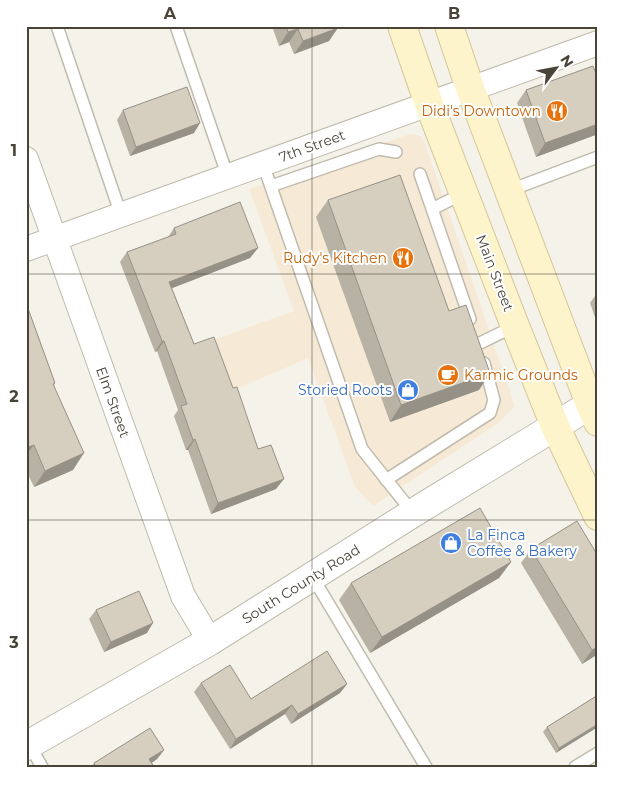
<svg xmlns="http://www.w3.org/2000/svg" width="624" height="793" viewBox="0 0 624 793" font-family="Montserrat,sans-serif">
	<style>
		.commercial { fill: #f6ead6 }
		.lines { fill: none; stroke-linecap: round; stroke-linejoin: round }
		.service-casing { stroke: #c0bbac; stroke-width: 14 }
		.minor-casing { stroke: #c0bbac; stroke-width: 26 }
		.tertiary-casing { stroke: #c0bbac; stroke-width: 30 }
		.secondary-casing { stroke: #d4c79a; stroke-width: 30 }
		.service { stroke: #fff; stroke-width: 11 }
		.minor { stroke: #fff; stroke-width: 24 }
		.tertiary { stroke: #fff; stroke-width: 28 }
		.secondary { stroke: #fef4cb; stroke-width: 28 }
		.wall { fill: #b8b2a4 }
		.shaded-wall { fill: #969186 }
		.building { fill: #d6cfbf; stroke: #969186 }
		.grid { fill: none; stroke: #494338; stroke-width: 1; stroke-opacity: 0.55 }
		.labels { text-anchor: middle; stroke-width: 4; stroke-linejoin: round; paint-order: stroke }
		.food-label { font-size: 14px; fill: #c56008; stroke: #fff; text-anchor: end }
		.street-label { font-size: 14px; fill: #494338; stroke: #fff }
		.shop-label { font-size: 14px; fill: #366cbe; stroke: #fff; text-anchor: end }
		.neatline { fill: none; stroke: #494338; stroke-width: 2 }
		.grid-label { font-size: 16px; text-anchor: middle; font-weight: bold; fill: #494338 }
	</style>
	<rect width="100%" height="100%" fill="#f5f2ea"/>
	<!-- commercial -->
	<path class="commercial" d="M410,134L420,136L425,143L515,406L500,422L373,506L355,487L308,358L232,391L213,340L294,311L249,189Z"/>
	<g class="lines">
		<!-- service casing -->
		<g class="service-casing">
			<path id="service" d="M57,26L121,215
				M176,26L228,177
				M263,164L362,449L413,513
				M420,174L470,319
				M271,186L379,149L396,152
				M508,191L598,157
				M432,209L464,193
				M478,344L515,326
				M386,480L490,413L494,400L484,363
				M312,576L426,767
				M29,744L42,767
				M575,767L598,753"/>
		</g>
		<!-- minor casing -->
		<g class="minor-casing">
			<path id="minor" d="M26,159L183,596L210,641
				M26,249L598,43"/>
		</g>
		<!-- tertiary casing -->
		<g class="tertiary-casing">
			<path id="tertiary" d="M26,746L210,641L413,513L598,400"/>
		</g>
		<!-- secondary casing -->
		<g class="secondary-casing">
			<path id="secondary" d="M402,26L429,104L515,326L555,426L598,516
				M449,26L470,88L590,404L598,422"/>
		</g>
		<!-- service -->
		<use href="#service" class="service"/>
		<!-- minor -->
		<use href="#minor" class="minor"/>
		<!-- tertiary -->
		<use href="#tertiary" class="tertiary"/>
		<!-- secondary -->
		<use href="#secondary" class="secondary"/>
	</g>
	<!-- wall -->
	<path class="wall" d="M272,26H337L329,41L294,54L289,42L279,46Z
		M598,79V134L536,157L517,103L526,90Z
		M123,110L194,133L130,156L117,120Z
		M328,200L449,311L490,373L479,390L390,422L316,217Z
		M174,228L258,248L250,258L172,288L194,344L233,388L258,449L276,489L211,514L188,450H186L174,416L178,410L157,351L155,352L120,262L127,252L168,237Z
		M597,293H598V326L590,303Z
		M26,303L55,383L54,386L73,470L34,487L26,470Z
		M531,549L598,654L582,664L521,563Z
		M511,562L499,578L370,653L339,600L351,583Z
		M96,610L147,633L104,652L89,619Z
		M201,683L251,699L347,684L340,693L291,724L285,714L230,749L194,692Z
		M598,695L556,753L543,732L547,727Z
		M164,750L157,759L152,763L154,767H91L94,763Z"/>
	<!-- shaded-wall -->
	<path class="shaded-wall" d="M338,28L329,41L294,54L303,41Z
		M298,29L289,42L279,46L288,32Z
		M200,123L194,133L130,156L136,147Z
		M598,124V134L536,157L545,143Z
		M258,248L250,258L162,292L169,282Z
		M162,341H164L157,351L155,352Z
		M490,373L479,390L390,422L401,405Z
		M195,439L188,450H186L193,440Z
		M34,445L26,455V448Z
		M84,453L73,470L34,487L45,471Z
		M284,479L276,489L211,514L218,503Z
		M511,562L499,578L370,653L382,637Z
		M153,623L147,633L104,652L111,642Z
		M598,647V654L582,664L592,650Z
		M347,684L340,693L291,724L298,714Z
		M292,705L285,714L230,749L236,739Z
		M598,724V727L556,753L559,748Z
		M164,750L157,759L145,767L149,759Z"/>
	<!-- building -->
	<path class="building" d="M286,26H337L338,28L303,41L298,29L288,32Z
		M593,66L598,79V124L545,143L526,90Z
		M187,87L200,123L136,147L123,110Z
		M400,175L449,311L466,305L490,373L401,405L328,200Z
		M240,202L258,248L169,282L194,344L214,337L233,388L237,387L258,449L271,445L284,479L218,503L195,439L193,440L181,406L187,404L164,341H162L127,252L176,234L174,228Z
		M26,303L55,383L53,384L84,453L45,471L34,445L26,448Z
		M480,508L511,562L382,637L351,583Z
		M577,521L598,556V647L592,650L531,549Z
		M139,591L153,623L111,642L96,610Z
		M327,651L347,684L298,714L292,705L236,739L201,683L230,665L251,699Z
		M598,695V724L559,748L547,727Z
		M150,728L164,750L149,759L154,767H96L94,763Z"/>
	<!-- grid -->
	<path class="grid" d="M312,26V767M26,274H598M26,520H598"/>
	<!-- icons -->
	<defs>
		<g id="restaurant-disc" transform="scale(1.125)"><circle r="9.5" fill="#e8710a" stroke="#fff"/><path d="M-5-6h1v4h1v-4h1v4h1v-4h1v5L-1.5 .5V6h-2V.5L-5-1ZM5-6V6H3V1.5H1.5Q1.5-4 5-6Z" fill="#fff"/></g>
		<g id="cafe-disc" transform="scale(1.125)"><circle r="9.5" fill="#e8710a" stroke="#fff"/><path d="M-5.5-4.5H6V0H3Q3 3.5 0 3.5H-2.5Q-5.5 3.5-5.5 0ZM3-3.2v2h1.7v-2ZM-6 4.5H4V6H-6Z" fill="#fff"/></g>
		<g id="shop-disc" transform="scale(1.125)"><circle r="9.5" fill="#3f7fe0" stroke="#fff"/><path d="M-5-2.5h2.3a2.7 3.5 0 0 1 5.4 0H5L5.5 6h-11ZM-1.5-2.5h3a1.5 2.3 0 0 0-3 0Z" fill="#fff"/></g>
	</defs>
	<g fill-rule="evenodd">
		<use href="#restaurant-disc" x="557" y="111"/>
		<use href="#restaurant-disc" x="403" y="258"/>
		<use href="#cafe-disc" x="448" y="375"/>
		<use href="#shop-disc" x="408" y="390"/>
		<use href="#shop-disc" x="451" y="543"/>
	</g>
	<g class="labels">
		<!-- food labels -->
		<g class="food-label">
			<text x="541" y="116">Didi's Downtown</text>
			<text x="387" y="263">Rudy's Kitchen</text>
			<text x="464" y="380" text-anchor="start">Karmic Grounds</text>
		</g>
		<!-- street labels -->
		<g class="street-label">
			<text transform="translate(312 146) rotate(-20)" y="5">7th Street</text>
			<text transform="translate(495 273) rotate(69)" y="5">Main Street</text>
			<text transform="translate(113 402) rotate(70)" y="5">Elm Street</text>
			<text transform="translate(301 584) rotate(-32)" y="5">South County Road</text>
		</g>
		<!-- shop labels -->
		<g class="shop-label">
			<text x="392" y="395">Storied Roots</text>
			<text x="467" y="540" text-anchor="start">La Finca<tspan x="467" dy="16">Coffee &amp; Bakery</tspan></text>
		</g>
	</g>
	<!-- border -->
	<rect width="624" height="793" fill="none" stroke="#ffffff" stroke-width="55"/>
	<!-- north arrow -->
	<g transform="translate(556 68) rotate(58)" stroke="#ffffff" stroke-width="4" paint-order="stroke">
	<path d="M0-4L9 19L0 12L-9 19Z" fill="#494338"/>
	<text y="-8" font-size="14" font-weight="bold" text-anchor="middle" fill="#494338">N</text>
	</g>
	<rect x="28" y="28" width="568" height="738" class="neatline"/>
	<g class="grid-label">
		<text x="170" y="19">A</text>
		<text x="454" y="19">B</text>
		<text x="14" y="156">1</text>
		<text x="14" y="402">2</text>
		<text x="14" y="648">3</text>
	</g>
</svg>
